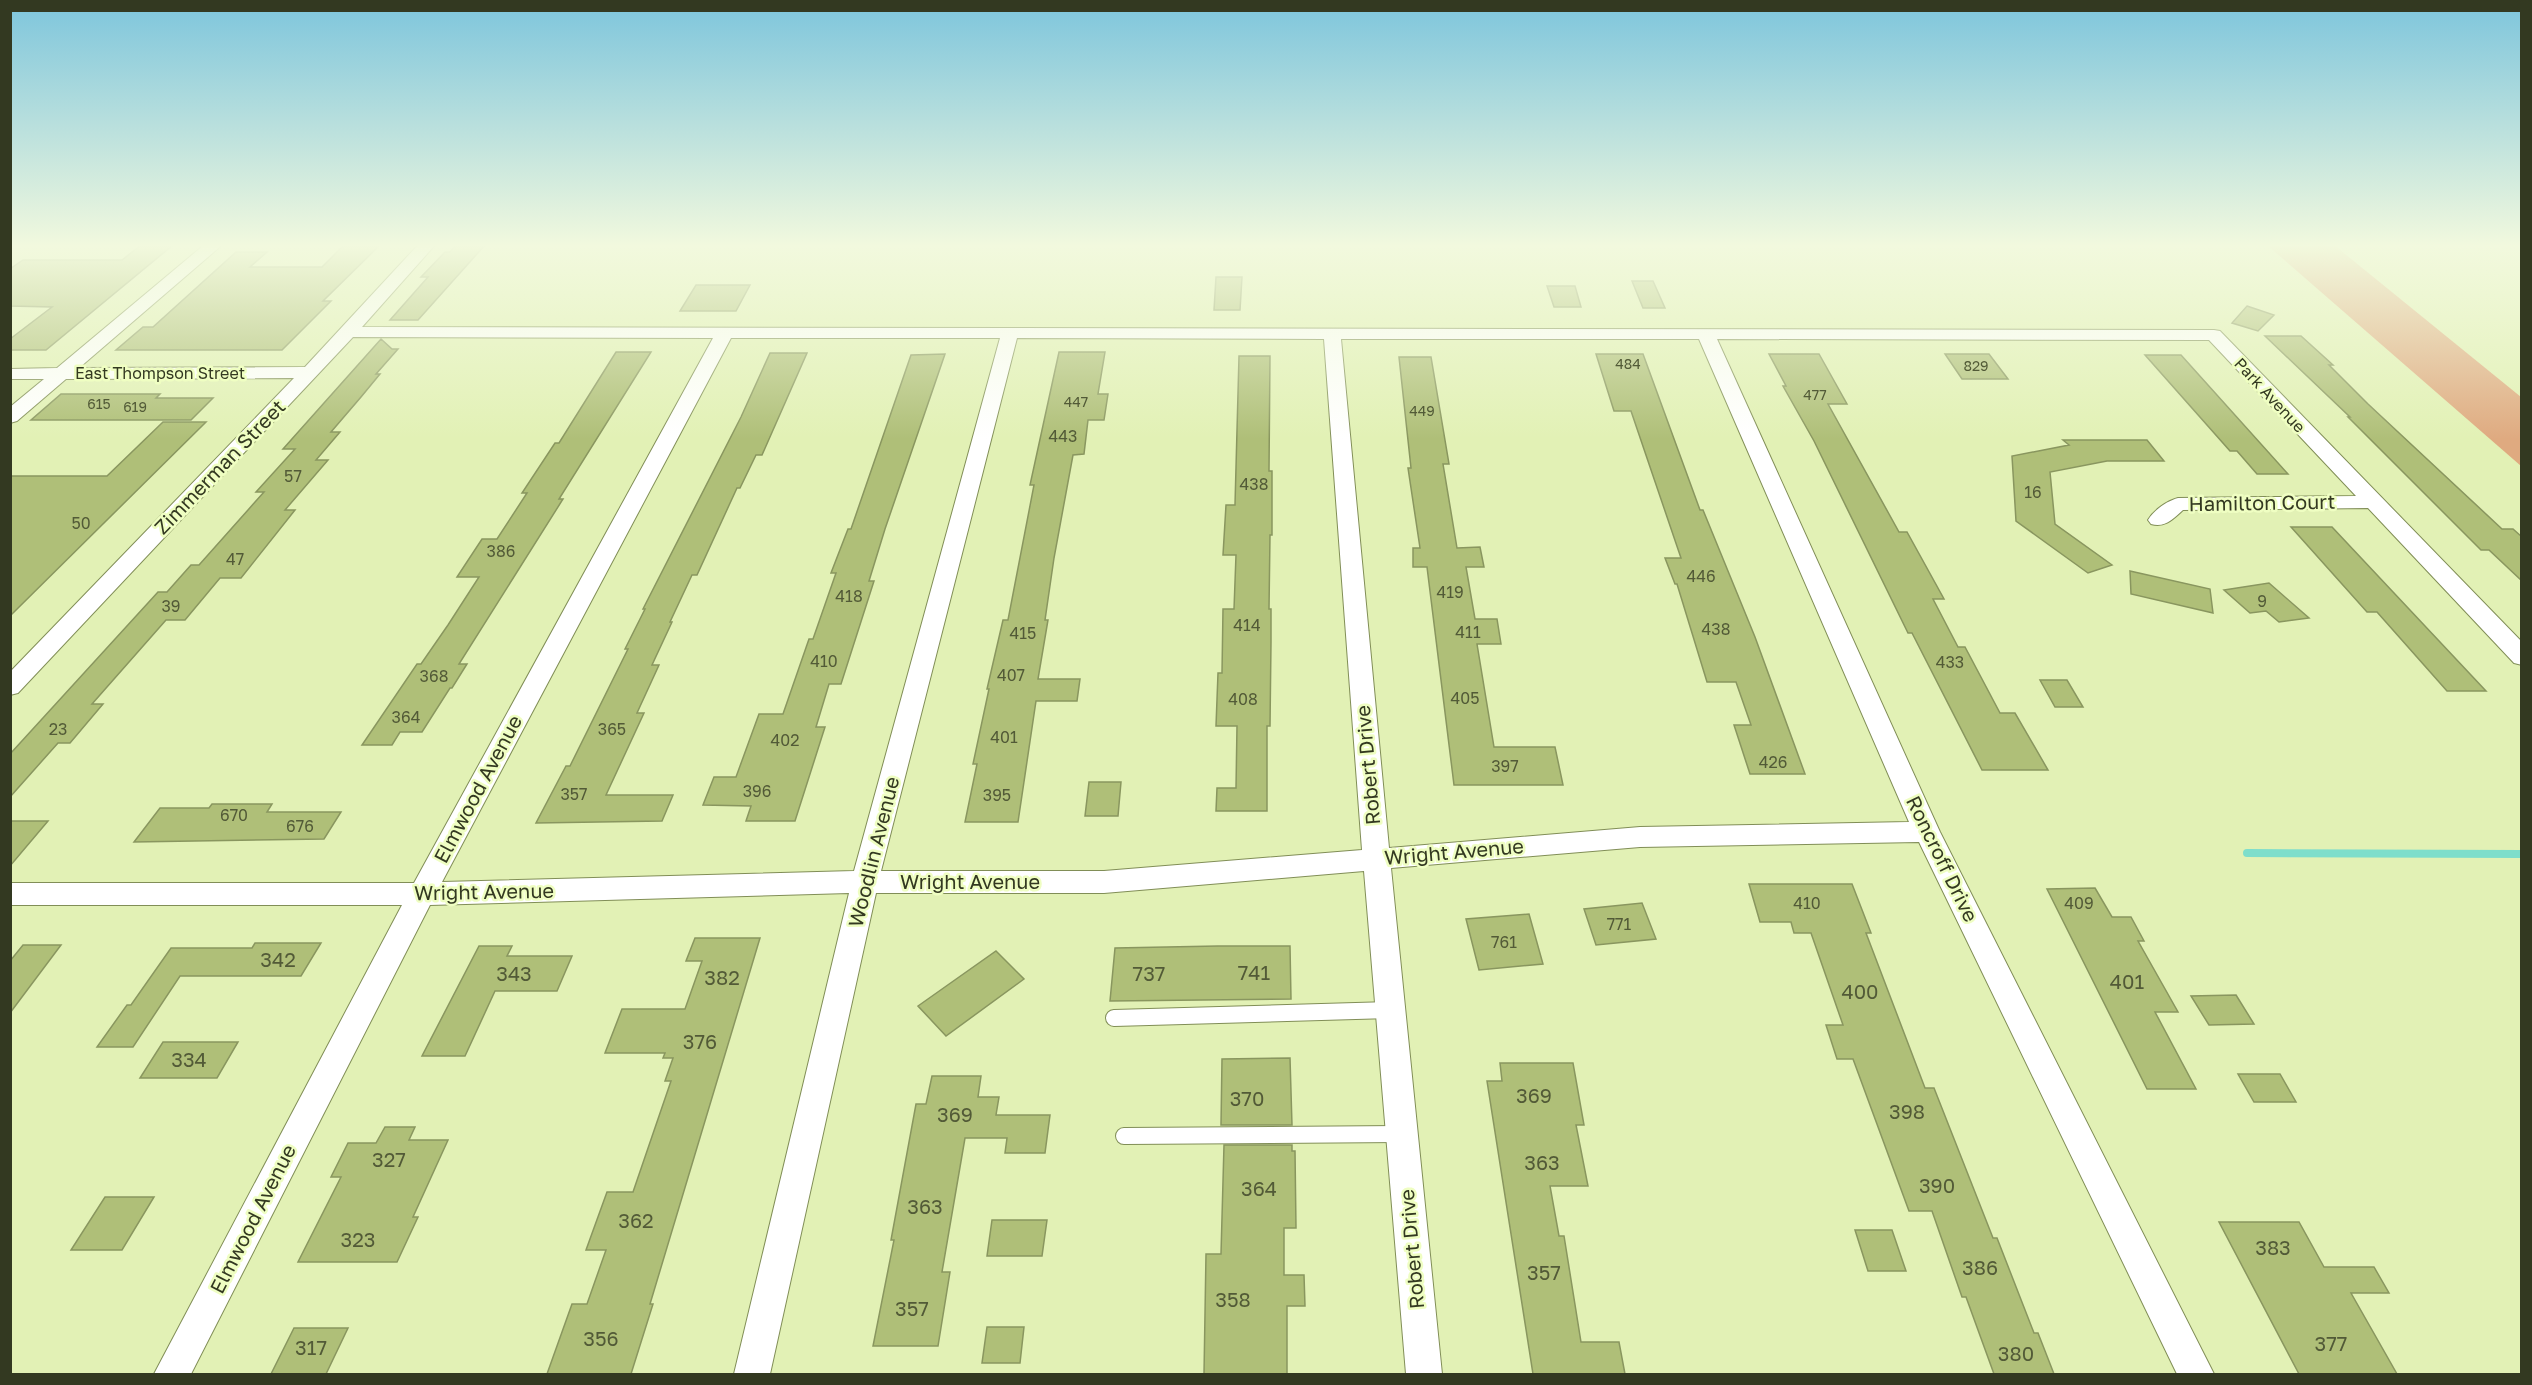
<svg xmlns="http://www.w3.org/2000/svg" width="2532" height="1385" viewBox="0 0 2532 1385" font-family="'Golos Text',sans-serif">
	<style>
		.green { fill: #dfaa80 }
		.lines { fill: none; stroke-linecap: round; stroke-linejoin: round }
		.stream { stroke: #7edecb; stroke-width: 8 }
		.building { fill: #afbf78; stroke: #89965f; stroke-width: 1.5 }
		.service-casing { stroke: #818e57; stroke-width: 18 }
		.minor-casing { stroke: #818e57; stroke-width: 2 }
		.service { stroke: #fff; stroke-width: 16 }
		.minor { fill: #fff; fill-rule: evenodd }
		.labels { text-anchor: middle; stroke-width: 5; stroke-linejoin: round; paint-order: stroke }
		.far-number-label { font-size: 14px; fill: #525a37 }
		.far-street-label { font-size: 16px; fill: #333921; stroke: #effec2 }
		.number-label { font-size: 16px; fill: #525a37 }
		.street-label { font-size: 20px; fill: #333921; stroke: #effec2 }
		.near-number-label { font-size: 20px; fill: #525a37 }
	</style>
	<rect width="100%" height="100%" fill="#e2f1b5"/>
	<!-- green -->
	<path class="green" d="M2267,245H2334L2521,397V466Z"/>
	<g class="lines">
		<!-- stream -->
		<path class="stream" d="M2247,853L2522,854"/>
	</g>
	<!-- building -->
	<path class="building" d="M141,245H173L46,350H10V339L52,307L10,306V269L23,260H122Z
		M344,245H380L323,301H331L282,350H116L143,327H153L236,252H267L250,267H322Z
		M456,245H485L418,320H390L428,277H421L445,252H450Z
		M1216,277H1242L1240,310H1214Z
		M1632,281H1653L1665,308H1643Z
		M696,285H750L736,311H680Z
		M1547,286H1575L1581,307H1554Z
		M2247,306L2274,315L2258,331L2232,323Z
		M2265,336H2301L2333,365H2329L2368,404L2502,529H2513L2522,537V581L2489,550H2481L2348,417H2350Z
		M381,339L392,349H398L376,374H380L361,397L331,432H340L316,460H328L285,510H295L241,578H220L185,620H166L92,704H103L70,743H58L10,797V754L158,592H167L191,565H199L264,492H256L295,449H283Z
		M616,352H651L559,499H563L459,664H467L452,688H450L422,732H400L392,745H362L417,664H421L448,625L479,577H457L482,539H497L527,493H522L555,443H559Z
		M1059,352H1105L1098,394H1108L1104,420H1088L1084,454L1073,455L1054,558L1045,620H1048L1038,679H1080L1077,701H1036L1018,822H965L977,764H973L989,689H987L1003,620H1008L1034,485H1030Z
		M770,353H807L762,455H756L740,488H737L697,575H692L670,622H672L652,665H659L637,713H644L606,795H673L662,821L536,823L566,766H570L628,649H625L645,609H643L741,417Z
		M945,354L885,529L869,581H874L841,684H829L816,727H825L795,821H746L751,806L703,805L714,777H736L759,714H783L809,639H813L836,573H831L848,529H851L911,355Z
		M1596,354H1643L1700,510H1703L1755,637L1805,774H1750L1734,725H1751L1736,682H1707L1677,584H1675L1665,558H1681L1649,464L1631,411H1614Z
		M1769,354H1819L1847,404H1828L1899,532H1907L1944,599H1933L1958,647H1965L2000,713H2015L2048,770H1982L1912,633H1908L1814,441L1783,386H1786Z
		M1945,354H1989L2008,379H1962Z
		M2145,355H2181L2288,474H2257L2237,451H2230Z
		M1239,356H1270L1269,471H1272V535H1270L1269,609H1271V642L1270,726H1267V811H1216L1217,788H1236L1237,726H1216L1218,673H1222L1223,609H1234L1236,555H1223L1226,505H1235Z
		M1399,357H1431L1449,464H1443L1457,548L1480,547L1484,567H1466L1475,619H1497L1501,644H1477L1494,747H1555L1563,785H1454L1427,567H1413V548H1420L1408,468H1411Z
		M61,394H160L156,398H213L191,420H31Z
		M163,422H206L10,616V476H107Z
		M2063,440H2147L2164,461H2107L2050,472L2055,524L2112,565L2088,573L2016,521L2012,456L2069,445Z
		M2291,527H2332L2486,691H2447L2377,612H2367Z
		M2130,571L2210,589L2213,613L2131,594Z
		M2269,583L2309,618L2279,622L2266,611L2250,613L2224,590Z
		M2040,680H2067L2083,707H2055Z
		M1089,782H1121L1118,816H1085Z
		M212,804H272L267,812H341L324,839L134,842L160,808H209Z
		M10,821H48L10,866Z
		M1749,884H1852L1871,933H1866L1925,1088H1934L1993,1238H1997L2034,1333H2038L2054,1374H1994L1966,1297H1962L1932,1211H1909L1853,1059H1837L1826,1025H1843L1811,933H1794L1791,922H1760Z
		M2095,888L2112,917H2131L2144,941H2138L2178,1012H2155L2196,1089H2147L2047,889Z
		M1642,903L1656,939L1596,945L1584,909Z
		M1529,914L1543,964L1479,970L1466,919Z
		M695,938H760L650,1304H653L631,1374H547L572,1304H587L606,1250H586L607,1192H633L671,1081H665L673,1058H663L665,1053H605L622,1009H685L702,961H686Z
		M255,943H321L301,976H180L133,1047H97L127,1005H131L171,948H252Z
		M23,945H61L10,1013V961Z
		M479,946H512L507,956H572L557,991H495L465,1056H422Z
		M1218,946H1290L1291,999L1110,1001L1115,948Z
		M996,951L1024,979L946,1036L918,1006Z
		M2236,995L2254,1024L2209,1025L2191,996Z
		M163,1042H238L217,1078H140Z
		M1290,1058L1292,1125H1221L1222,1059Z
		M1500,1063H1573L1584,1125H1576L1588,1186H1550L1559,1236H1564L1581,1342H1619L1625,1374H1533L1487,1081H1502Z
		M2238,1074H2280L2296,1102H2254Z
		M932,1076H981L978,1097H999L996,1115H1050L1045,1153H1005L1007,1138H965L942,1272H950L938,1346H873L894,1240H891L916,1104H926Z
		M385,1127H415L409,1140H448L413,1217H418L397,1262H298L341,1177H331L348,1143H376Z
		M1224,1145H1292V1151H1295L1296,1228H1284V1275H1304L1305,1306H1287V1374H1204L1206,1254H1221Z
		M105,1197H154L122,1250H71Z
		M992,1220H1047L1042,1256H987Z
		M2219,1222H2299L2324,1267H2374L2389,1293H2351L2397,1374H2299Z
		M1855,1230H1892L1906,1271H1868Z
		M987,1327H1024L1020,1363H982Z
		M294,1328H348L326,1374H271Z"/>
	<g class="lines">
		<!-- service casing -->
		<g class="service-casing">
			<path id="service" d="M1114,1018L1390,1010
				M1124,1136L1400,1134"/>
		</g>
		<!-- minor casing -->
		<g class="minor-casing">
			<path id="minor" d="M204,245H222L79,368L305,367L418,245H435L362,327L2214,330L2220,331L2522,642V665L2514,663L2368,508L2183,510C2173,519 2165,528 2151,524L2148,520C2154,510 2167,501 2178,498L2356,496L2209,340L1717,339L1940,832L2214,1374H2177L1919,842L1640,847L1391,868L1442,1374H1406L1364,871L1104,893H876L770,1374H734L849,893L430,905L191,1374H154L402,905H10V883H414L713,338L353,337L18,693L10,695V672L294,378L66,379L17,421L10,423V407L44,379H10V369L57,368ZM731,338H1000L854,871L442,882ZM1017,338L1324,339L1362,850L1104,871H881ZM1341,339H1699L1909,822L1640,827L1389,848Z"/>
		</g>
		<!-- service -->
		<use href="#service" class="service"/>
		<!-- minor -->
		<use href="#minor" class="minor"/>
	</g>
	<!-- sky -->
	<linearGradient id="sky" x2="0" y2="1"><stop stop-color="#7dc5dc"/><stop offset="0.56" stop-color="#f2f9de"/><stop offset="1" stop-color="#f2f9de" stop-opacity="0"/></linearGradient>
	<rect width="2532" height="439" fill="url(#sky)"/>
	<g class="labels">
		<!-- far-number labels -->
		<g class="far-number-label">
			<text x="1628" y="369">484</text>
			<text x="1976" y="371">829</text>
			<text x="1815" y="400">477</text>
			<text x="1076" y="407">447</text>
			<text x="99" y="409">615</text>
			<text x="135" y="412">619</text>
			<text x="1422" y="416">449</text>
		</g>
		<!-- far-street labels -->
		<g class="far-street-label">
			<text x="160" y="379">East Thompson Street</text>
			<text transform="translate(2270 395) rotate(47)" y="6">Park Avenue</text>
		</g>
		<!-- number labels -->
		<g class="number-label">
			<text x="1063" y="442">443</text>
			<text x="293" y="482">57</text>
			<text x="1254" y="490">438</text>
			<text x="2033" y="498">16</text>
			<text x="81" y="529">50</text>
			<text x="501" y="557">386</text>
			<text x="235" y="565">47</text>
			<text x="1701" y="582">446</text>
			<text x="1450" y="598">419</text>
			<text x="849" y="602">418</text>
			<text x="2262" y="607">9</text>
			<text x="171" y="612">39</text>
			<text x="1247" y="631">414</text>
			<text x="1716" y="635">438</text>
			<text x="1468" y="638">411</text>
			<text x="1023" y="639">415</text>
			<text x="824" y="667">410</text>
			<text x="1950" y="668">433</text>
			<text x="1011" y="681">407</text>
			<text x="434" y="682">368</text>
			<text x="1465" y="704">405</text>
			<text x="1243" y="705">408</text>
			<text x="406" y="723">364</text>
			<text x="58" y="735">23</text>
			<text x="612" y="735">365</text>
			<text x="1004" y="743">401</text>
			<text x="785" y="746">402</text>
			<text x="1773" y="768">426</text>
			<text x="1505" y="772">397</text>
			<text x="757" y="797">396</text>
			<text x="574" y="800">357</text>
			<text x="997" y="801">395</text>
			<text x="234" y="821">670</text>
			<text x="300" y="832">676</text>
			<text x="1807" y="909">410</text>
			<text x="2079" y="909">409</text>
			<text x="1619" y="930">771</text>
			<text x="1504" y="948">761</text>
		</g>
		<!-- street labels -->
		<g class="street-label">
			<text transform="translate(220 467) rotate(-46)" y="7">Zimmerman Street</text>
			<text transform="translate(2262 503) rotate(-1)" y="7">Hamilton Court</text>
			<text transform="translate(1368 765) rotate(-95)" y="7">Robert Drive</text>
			<text transform="translate(478 789) rotate(-62)" y="7">Elmwood Avenue</text>
			<text transform="translate(874 852) rotate(-76)" y="7">Woodlin Avenue</text>
			<text transform="translate(1454 852) rotate(-5)" y="7">Wright Avenue</text>
			<text transform="translate(1942 859) rotate(64)" y="7">Roncroff Drive</text>
			<text x="970" y="889">Wright Avenue</text>
			<text transform="translate(484 892) rotate(-1)" y="7">Wright Avenue</text>
			<text transform="translate(253 1219) rotate(-63)" y="7">Elmwood Avenue</text>
			<text transform="translate(1412 1249) rotate(-95)" y="7">Robert Drive</text>
		</g>
		<!-- near-number labels -->
		<g class="near-number-label">
			<text x="278" y="967">342</text>
			<text x="1254" y="980">741</text>
			<text x="514" y="981">343</text>
			<text x="1149" y="981">737</text>
			<text x="722" y="985">382</text>
			<text x="2127" y="989">401</text>
			<text x="1860" y="999">400</text>
			<text x="700" y="1049">376</text>
			<text x="189" y="1067">334</text>
			<text x="1534" y="1103">369</text>
			<text x="1247" y="1106">370</text>
			<text x="1907" y="1119">398</text>
			<text x="955" y="1122">369</text>
			<text x="389" y="1167">327</text>
			<text x="1542" y="1170">363</text>
			<text x="1937" y="1193">390</text>
			<text x="1259" y="1196">364</text>
			<text x="925" y="1214">363</text>
			<text x="636" y="1228">362</text>
			<text x="358" y="1247">323</text>
			<text x="2273" y="1255">383</text>
			<text x="1980" y="1275">386</text>
			<text x="1544" y="1280">357</text>
			<text x="1233" y="1307">358</text>
			<text x="912" y="1316">357</text>
			<text x="601" y="1346">356</text>
			<text x="2331" y="1351">377</text>
			<text x="311" y="1355">317</text>
			<text x="2016" y="1361">380</text>
		</g>
	</g>
	<!-- border -->
	<rect width="2532" height="1385" fill="none" stroke="#333921" stroke-width="24"/>
</svg>
